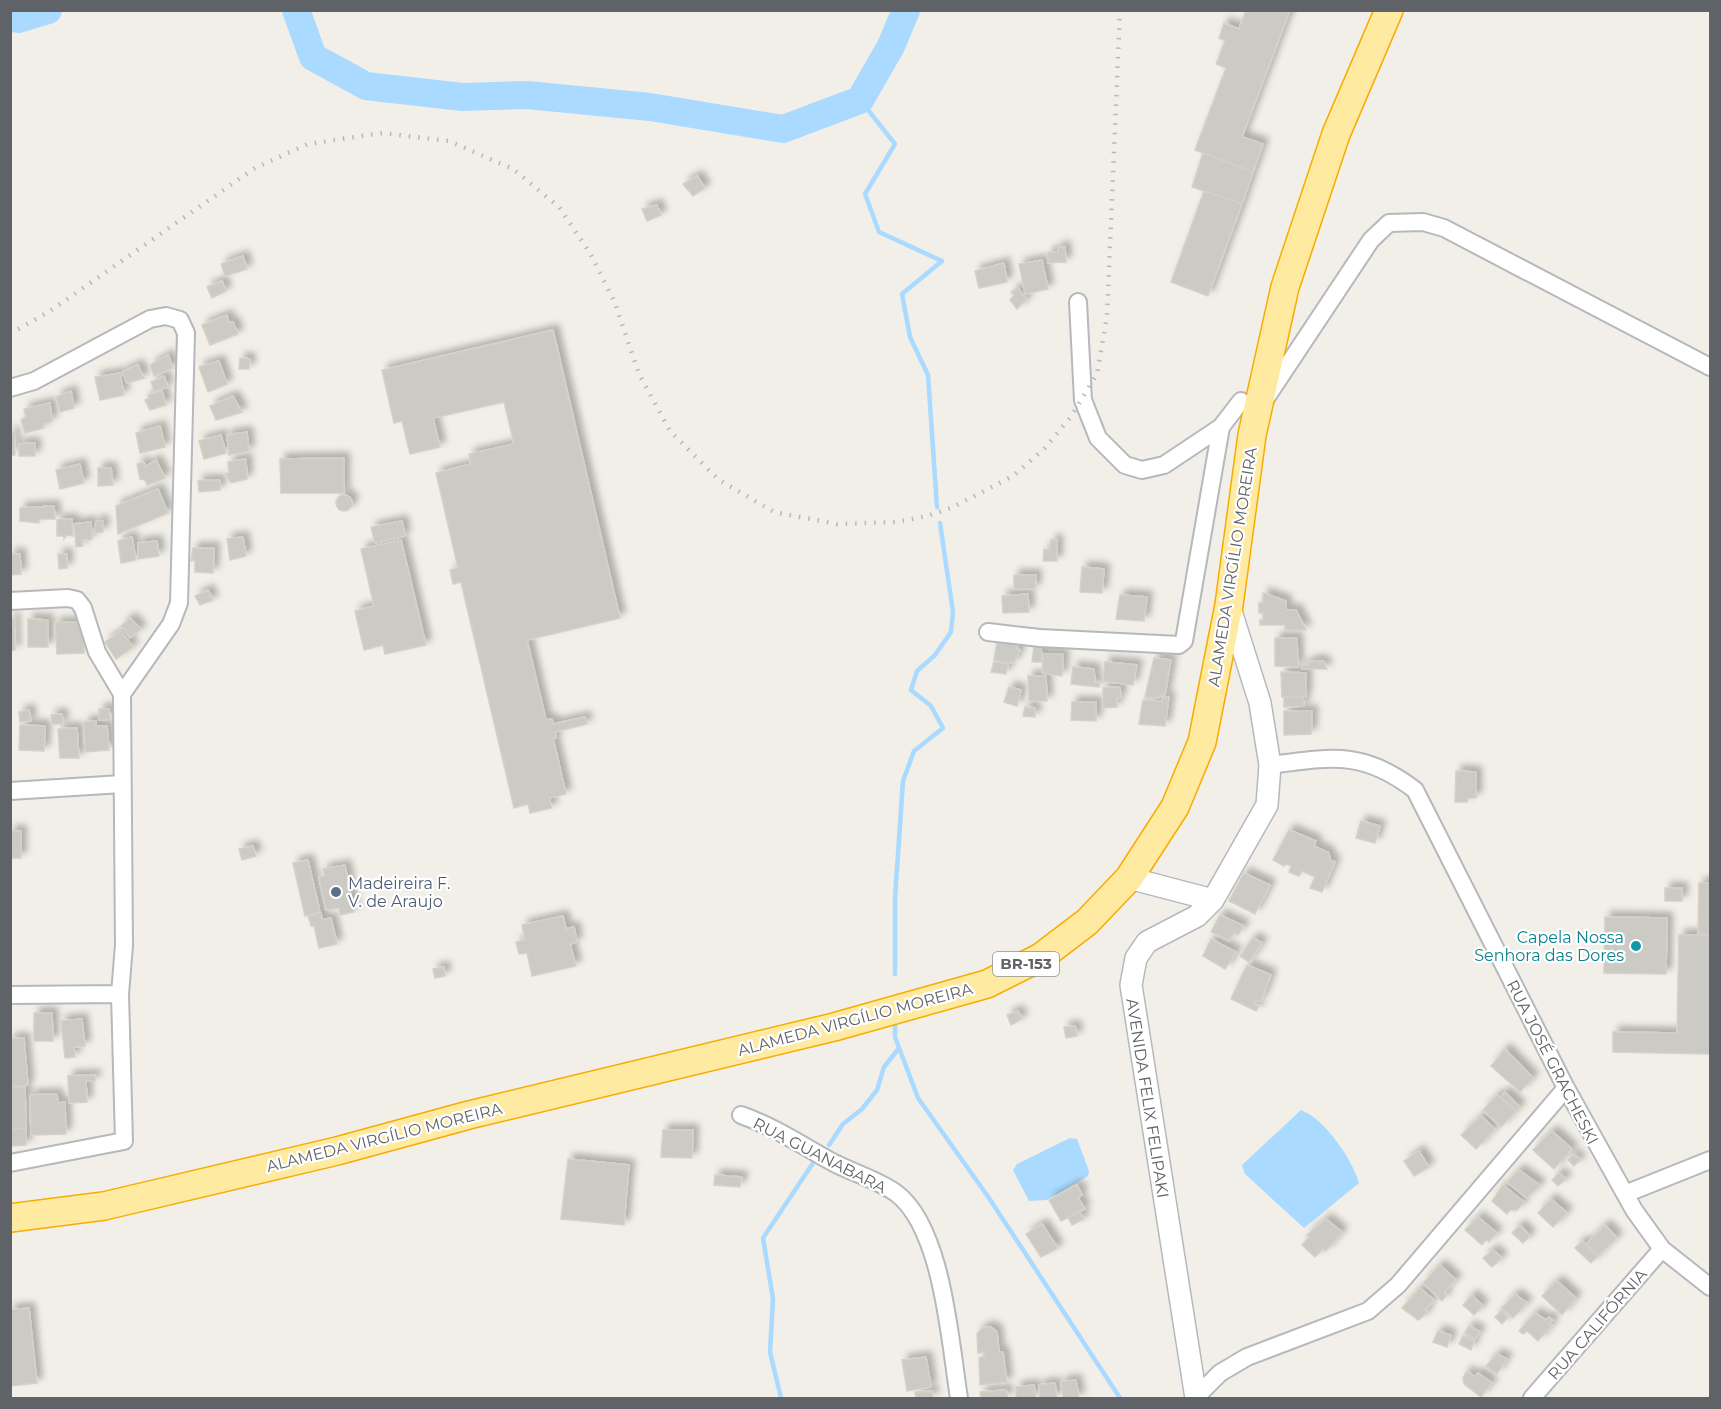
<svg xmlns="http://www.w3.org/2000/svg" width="1721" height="1409" viewBox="0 0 1721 1409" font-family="Montserrat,sans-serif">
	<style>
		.water { fill: #aadaff }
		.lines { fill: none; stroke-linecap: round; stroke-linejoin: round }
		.stream { stroke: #aadaff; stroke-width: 4.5 }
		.river { stroke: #aadaff; stroke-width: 28 }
		.building { fill: #cccac5; stroke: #d6d1c6; stroke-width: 1.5; filter: url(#shadow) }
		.minor-casing { stroke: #b5b8bc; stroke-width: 20 }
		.tertiary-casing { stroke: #b5b8bc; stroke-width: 24 }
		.trunk-casing { stroke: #f9ab00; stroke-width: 30 }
		.minor { stroke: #fff; stroke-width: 16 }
		.tertiary { stroke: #fff; stroke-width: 21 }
		.trunk { stroke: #feeaa1; stroke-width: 27 }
		.rail { stroke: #b6b7b8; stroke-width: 4.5; stroke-dasharray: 1.5 8; stroke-linecap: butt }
		.service-dot { fill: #5c6f8a; stroke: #fff; stroke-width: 2 }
		.culture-dot { fill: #0f9aa8; stroke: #fff; stroke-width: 2 }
		.labels { text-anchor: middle; stroke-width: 4.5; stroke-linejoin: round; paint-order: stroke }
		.shield { fill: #fff; stroke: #8f9295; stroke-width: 1.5 }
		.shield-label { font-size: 15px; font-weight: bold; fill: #5f6368 }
		.street-label { font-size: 16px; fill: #5f6368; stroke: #fff }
		.service-label { font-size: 16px; fill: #4e5e75; stroke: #fff; text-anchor: start }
		.culture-label { font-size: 16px; fill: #0d838f; stroke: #fff; text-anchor: end }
	</style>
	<defs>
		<filter id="shadow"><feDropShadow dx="5.5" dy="-5.5" stdDeviation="3" flood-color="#0004"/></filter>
	</defs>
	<rect width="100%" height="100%" fill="#f1efe8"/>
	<!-- water -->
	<path class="water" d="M1301,1110C1325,1119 1352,1159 1359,1183L1304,1228L1245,1174L1242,1165Z
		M1070,1138L1077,1139L1089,1171L1088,1176L1047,1200L1029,1201L1013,1170L1017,1164Z"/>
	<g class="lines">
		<!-- stream -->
		<path class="stream" d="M860,100L895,144L865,194L879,232L942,261L902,294L910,337L928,375L937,507
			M895,974V898L903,781L914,751L943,728L931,706L911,690L917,671L935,655L951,632L953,612L940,523
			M895,1023V1037L918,1098L989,1198L1120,1398
			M829,1145L843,1124L862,1109L877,1090L884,1067L899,1048
			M781,1398L770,1352L773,1299L763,1238L813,1163"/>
		<!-- river -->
		<path class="river" d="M296,10L313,57L366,86L462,97L527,95L650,107L783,129L860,100L891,46L906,10
			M10,17L18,19L48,10"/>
	</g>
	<!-- building -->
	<path class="building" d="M1246,10H1290L1242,137L1263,144L1253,172L1195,150L1226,68L1216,64L1225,41L1219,38L1224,23L1239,29Z
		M1203,153L1253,172L1242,204L1192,187Z
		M697,176L705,188L693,196L683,184Z
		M1204,191L1242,204L1208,296L1171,282Z
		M657,205L661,215L647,221L642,209Z
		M1058,247H1065L1066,262L1048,263V252H1058Z
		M243,256L247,269L225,276L221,264Z
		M1042,260L1048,289L1025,294L1019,264Z
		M1004,263L1007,282L979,288L975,271Z
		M222,281L226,291L212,298L207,287Z
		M1017,288L1027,299L1017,309L1010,300L1014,295L1011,292Z
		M227,315L229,323L233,322L238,334L210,345L202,325Z
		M553,330L620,618L527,640L546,720L552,719L553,724L585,717L587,724L555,732L556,738H553L566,794L549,798L552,808L530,813L528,804L514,808L461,582L453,584L450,570L458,568L436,473L471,464L469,454L514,444L504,402L433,418L440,447L410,454L402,421L394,423L382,370Z
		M168,355L173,368L154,376L150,365Z
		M240,358L250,359L249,369H239Z
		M219,361L227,384L208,392L199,367Z
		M138,365L144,378L127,383L122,372Z
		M120,373L124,395L100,400L95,377Z
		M164,376L168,387L154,391L151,382Z
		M71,391L74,408L60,412L56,397Z
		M162,391L166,405L150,410L145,400L149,398L148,395Z
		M233,396L242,412L216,420L210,406Z
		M50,403L52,421L43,424L44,428L25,433L21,420L26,417L24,409Z
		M160,426L165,447L140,453L136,433Z
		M10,432H14L15,455H10Z
		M247,432L249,451L229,455L227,435Z
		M221,435L226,453L204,459L199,441Z
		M35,443V456H19V444Z
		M344,458V493H281L280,459Z
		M246,459L247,479L231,483L225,474L229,473L228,462Z
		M156,460L165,478L147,485L145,480L140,479L137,464L143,462L145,467Z
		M80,464L84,483L60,489L56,470Z
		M98,468H111L113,485L98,486Z
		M220,480V490L199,492L198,481Z
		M158,489L168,513L118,534L116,506Z
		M336 503a8 8 0 1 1 16 0a8 8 0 1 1-16 0Z
		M54,506L55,519H39V523L20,521V508Z
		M72,519L73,536L67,535L64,539V536H57V520Z
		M96,521H103V532L94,533Z
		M402,521L405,536L375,543L371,527Z
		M91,522L92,539L82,540L83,546L76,547L74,524Z
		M132,537L136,560L121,563L118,541Z
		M243,537L246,556L230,560L227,539Z
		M401,540L426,645L385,654L383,645L364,650L355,611L374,606L361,549Z
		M1051,540H1057V561H1043L1044,549L1050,550Z
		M157,541L159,556L138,559V543Z
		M193,548H214L213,573L195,572V560L191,561Z
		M10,554H20L21,574L11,575Z
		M58,554H67V568L59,569Z
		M1082,567L1104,569L1102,593L1080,592Z
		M1014,575H1036L1035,589H1014Z
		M208,590L213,600L200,605L195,596Z
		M1263,593L1286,601V610H1296L1306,630H1285V625H1260V620H1263V613H1259V603H1263Z
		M1028,594L1029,612L1003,613L1002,596Z
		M1120,595L1147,597L1144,621L1116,619Z
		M10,618H14L15,650L10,651Z
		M130,618L141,629L130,638L121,626Z
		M28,619L48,620V647H28Z
		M83,622L84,653L57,654L55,623Z
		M121,631L133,647L116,659L105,642Z
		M1275,638H1297L1298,667L1275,666Z
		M997,642L1018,645L1017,649L1020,650L1014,663L994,660Z
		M1034,646H1041L1042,662H1032Z
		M1043,654H1063L1062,676L1042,673Z
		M1154,658L1171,660L1165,695L1161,694L1159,698L1145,697Z
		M1309,661H1323L1327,669H1302V665H1309Z
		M994,662L1008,664L1006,674L991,672Z
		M1105,662L1137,665L1133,685L1103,681Z
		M1073,667L1094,669L1095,683H1100L1099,687L1071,684Z
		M1281,672L1306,673V697H1282Z
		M1028,676H1046L1047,701H1029Z
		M1009,687L1021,690L1017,706L1004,702Z
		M1120,687L1121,698H1117V707L1103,708V688Z
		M1162,697H1169L1165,726L1139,724L1143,700L1162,701Z
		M1284,697H1303L1304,706L1284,707Z
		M1072,702H1096V721L1071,720Z
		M1025,707L1035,708V717L1023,716Z
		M99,709H109L110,719L99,720Z
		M29,710L31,721L20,722L19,712Z
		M1284,711H1312L1311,734L1284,735Z
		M62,714L63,724H52L51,715Z
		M96,721V726H107L109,750L85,752L84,722Z
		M20,725L45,726L44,751L19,750Z
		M77,728L79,758H60L58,729Z
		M1456,771L1476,772V798H1468L1467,802H1455Z
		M1361,821L1380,826L1375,843L1356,838Z
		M1289,830L1316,841L1314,846L1329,853L1330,860L1335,862L1322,892L1310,888L1315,877L1302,871L1299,876L1289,872L1291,866L1286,864L1284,866L1273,860Z
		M10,831H21V858H10Z
		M253,846L256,856L242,860L239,849Z
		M308,860L320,912L305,916L293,863Z
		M345,865L354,912L340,915L339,908L326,910L319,877L325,876L323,869Z
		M1244,873L1270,885L1255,914L1229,901Z
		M1699,883H1710V935H1698Z
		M1665,888H1682V901H1665Z
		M321,913L322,920L331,918L337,944L319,948L314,926H311L308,916Z
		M1220,915L1244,926L1238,935L1234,932L1229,941L1211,932Z
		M563,916L566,929L574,927L577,942L570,944L576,966L532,976L527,953L519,954L516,942L525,940L522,925Z
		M1605,917L1667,918L1666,974L1604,973Z
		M1679,935H1710V1054L1613,1052V1032L1677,1033Z
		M1253,938L1262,943L1249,962L1240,956Z
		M1211,939L1236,952L1225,969L1203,956Z
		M1247,965L1271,975L1261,1001L1256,1000L1254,1004L1259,1006L1256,1011L1231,999Z
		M444,967L445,976L435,978L433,969Z
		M1018,1011L1022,1019L1011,1025L1007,1015Z
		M34,1013H52L53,1041H34Z
		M82,1019L85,1046L74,1047L75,1057L65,1058L61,1021Z
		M1075,1026L1077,1036L1066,1038L1064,1027Z
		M24,1038L28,1085L10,1087V1039Z
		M1505,1049L1533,1078L1520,1092L1491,1066Z
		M95,1075V1081H86L87,1102L69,1103L68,1076Z
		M10,1087H25L26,1128L10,1129Z
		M1505,1092L1520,1107L1516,1111L1500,1097Z
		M57,1094L58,1103L65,1102L66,1134L31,1135L30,1095Z
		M1497,1095L1516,1111L1501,1127L1483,1110Z
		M1481,1116L1495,1129L1476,1149L1461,1135Z
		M26,1128V1145L10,1146V1129Z
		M663,1130H693L692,1158L661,1157Z
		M1552,1131L1572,1149L1554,1169L1533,1150Z
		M1419,1151L1429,1167L1414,1176L1404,1161Z
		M1573,1154L1580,1160L1574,1166L1568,1160Z
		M568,1159L629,1165L624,1225L561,1219Z
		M1519,1170L1540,1185L1527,1198L1507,1182Z
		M1559,1173L1566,1179L1558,1186L1552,1180Z
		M715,1175L742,1177L740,1187L714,1185Z
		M1077,1185L1082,1195L1078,1198L1085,1209L1061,1221L1049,1200Z
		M1503,1185L1524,1202L1517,1210H1510L1507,1214L1492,1201Z
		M1551,1199L1567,1213L1553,1227L1538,1213Z
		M1079,1211L1084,1219L1072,1225L1068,1217Z
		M1478,1217L1497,1233L1489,1242L1486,1240L1482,1245L1465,1230Z
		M1326,1219L1342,1232L1326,1251L1323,1249L1315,1257L1302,1245L1309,1237L1307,1235Z
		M1042,1224L1058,1248L1041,1257L1026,1234Z
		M1520,1225L1530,1236L1523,1243L1512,1233Z
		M1605,1225L1617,1238L1598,1256L1586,1244Z
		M1582,1241L1598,1256L1591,1263L1575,1248Z
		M1493,1250L1502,1258L1492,1267L1483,1258Z
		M1440,1265L1456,1280L1444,1293L1446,1296L1442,1301L1423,1283Z
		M1557,1281L1576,1298L1562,1315L1542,1296Z
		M1420,1288L1434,1300L1425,1310L1428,1312L1418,1320L1402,1308Z
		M1515,1294L1527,1303L1513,1318L1502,1308Z
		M1472,1295L1483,1306L1474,1315L1463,1305Z
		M29,1308L37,1383L10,1386V1310Z
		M1501,1311L1508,1317L1502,1324L1495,1317Z
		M1535,1313L1546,1320L1549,1317L1553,1320L1549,1324L1552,1325L1538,1341L1527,1331L1523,1334L1519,1331Z
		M1469,1326L1480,1332L1475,1339L1465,1333Z
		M991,1327L997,1332L999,1352H1003L1007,1382L980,1385L979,1358L984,1357V1352L978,1353L977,1334L982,1328Z
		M1438,1331L1451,1335L1447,1347L1433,1342Z
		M1463,1336L1474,1341L1471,1350L1459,1344Z
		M1497,1354L1507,1359L1497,1374L1486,1366Z
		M926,1357L931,1387L907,1391L902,1360Z
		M1467,1371L1475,1377L1478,1373L1492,1383L1481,1397L1464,1384L1463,1378Z
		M1076,1380L1079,1398H1063L1061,1382Z
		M1055,1383L1057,1398H1040L1039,1385Z
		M1034,1385L1036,1398H1016V1387Z
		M1006,1390L1008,1398H981L980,1392Z
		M932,1391L933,1398H916L915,1392Z"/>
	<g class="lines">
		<!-- minor casing -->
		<g class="minor-casing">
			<path id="minor" d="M1078,302L1083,400L1098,438L1125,465L1142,470L1164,465L1221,427
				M10,388L34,381L150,319L166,316L180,320L186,333L179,603L171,624L122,694L124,945L120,994L124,1141L10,1163
				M1266,398L1371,240L1389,223L1423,222L1444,228L1710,367
				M10,601L68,598L77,600L83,608L97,652L122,694
				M988,632L1040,638L1179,645L1184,641L1221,427L1241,401
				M1270,765C1332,757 1363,750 1415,790L1566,1088L1634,1210L1662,1249L1710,1287
				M10,791L122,784
				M10,995L120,994
				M741,1115C775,1127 803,1146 834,1163C854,1173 878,1180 896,1193C943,1228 950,1343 959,1398
				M1625,1194L1710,1160
				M1195,1398L1220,1373L1247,1357L1368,1311L1398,1285L1566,1088
				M1532,1398L1662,1249"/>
		</g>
		<!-- tertiary casing -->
		<g class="tertiary-casing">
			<path id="tertiary" d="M1129,878L1213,900
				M1196,1398L1131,985L1136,958L1147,942L1197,916L1213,900L1267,805L1270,765L1260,703L1229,605"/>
		</g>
		<!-- trunk casing -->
		<g class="trunk-casing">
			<path id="trunk" d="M10,1218L104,1206L337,1151L469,1115L834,1027L987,984L1041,957L1087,922L1129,878L1175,807L1202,742L1229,605L1252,435L1285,287L1336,134L1389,10"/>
		</g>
		<!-- minor -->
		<use href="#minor" class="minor"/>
		<!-- tertiary -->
		<use href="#tertiary" class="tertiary"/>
		<!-- trunk -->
		<use href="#trunk" class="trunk"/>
		<!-- rail -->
		<path class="rail" d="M10,334L50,311L255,168L308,144L382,133L449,141L513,169L559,207L590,253L615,303L639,374L670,431L719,480L774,512L837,524L897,522L927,516L951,508L1013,476L1044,449L1070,418L1097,374L1107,316L1120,10"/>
	</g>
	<!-- markers -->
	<circle class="service-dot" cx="336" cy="892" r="6"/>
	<circle class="culture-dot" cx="1636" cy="946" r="6"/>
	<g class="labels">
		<!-- shield labels -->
		<rect class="shield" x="993" y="952" width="66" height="24" rx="4.5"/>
		<g class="shield-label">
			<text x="1026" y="969">BR-153</text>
		</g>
		<!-- street labels -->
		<g class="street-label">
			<text transform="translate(1232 567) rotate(-81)" y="6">ALAMEDA VIRGÍLIO MOREIRA</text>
			<text transform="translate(855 1019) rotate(-15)" y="6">ALAMEDA VIRGÍLIO MOREIRA</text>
			<text transform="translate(1553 1062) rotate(63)" y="6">RUA JOSÉ GRACHESKI</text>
			<text transform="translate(1148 1098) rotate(81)" y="6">AVENIDA FELIX FELIPAKI</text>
			<text transform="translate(384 1137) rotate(-14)" y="6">ALAMEDA VIRGÍLIO MOREIRA</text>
			<text transform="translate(820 1155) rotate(27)" y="6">RUA GUANABARA</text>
			<text transform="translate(1597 1324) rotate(-49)" y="6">RUA CALIFÓRNIA</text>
		</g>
		<!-- service labels -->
		<g class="service-label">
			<text x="348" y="889">Madeireira F.<tspan x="348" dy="18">V. de Araujo</tspan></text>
		</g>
		<!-- culture labels -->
		<g class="culture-label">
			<text x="1624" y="943">Capela Nossa<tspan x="1624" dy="18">Senhora das Dores</tspan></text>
		</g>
	</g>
	<!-- border -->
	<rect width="1721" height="1409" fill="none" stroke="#5f6368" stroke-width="24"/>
</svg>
